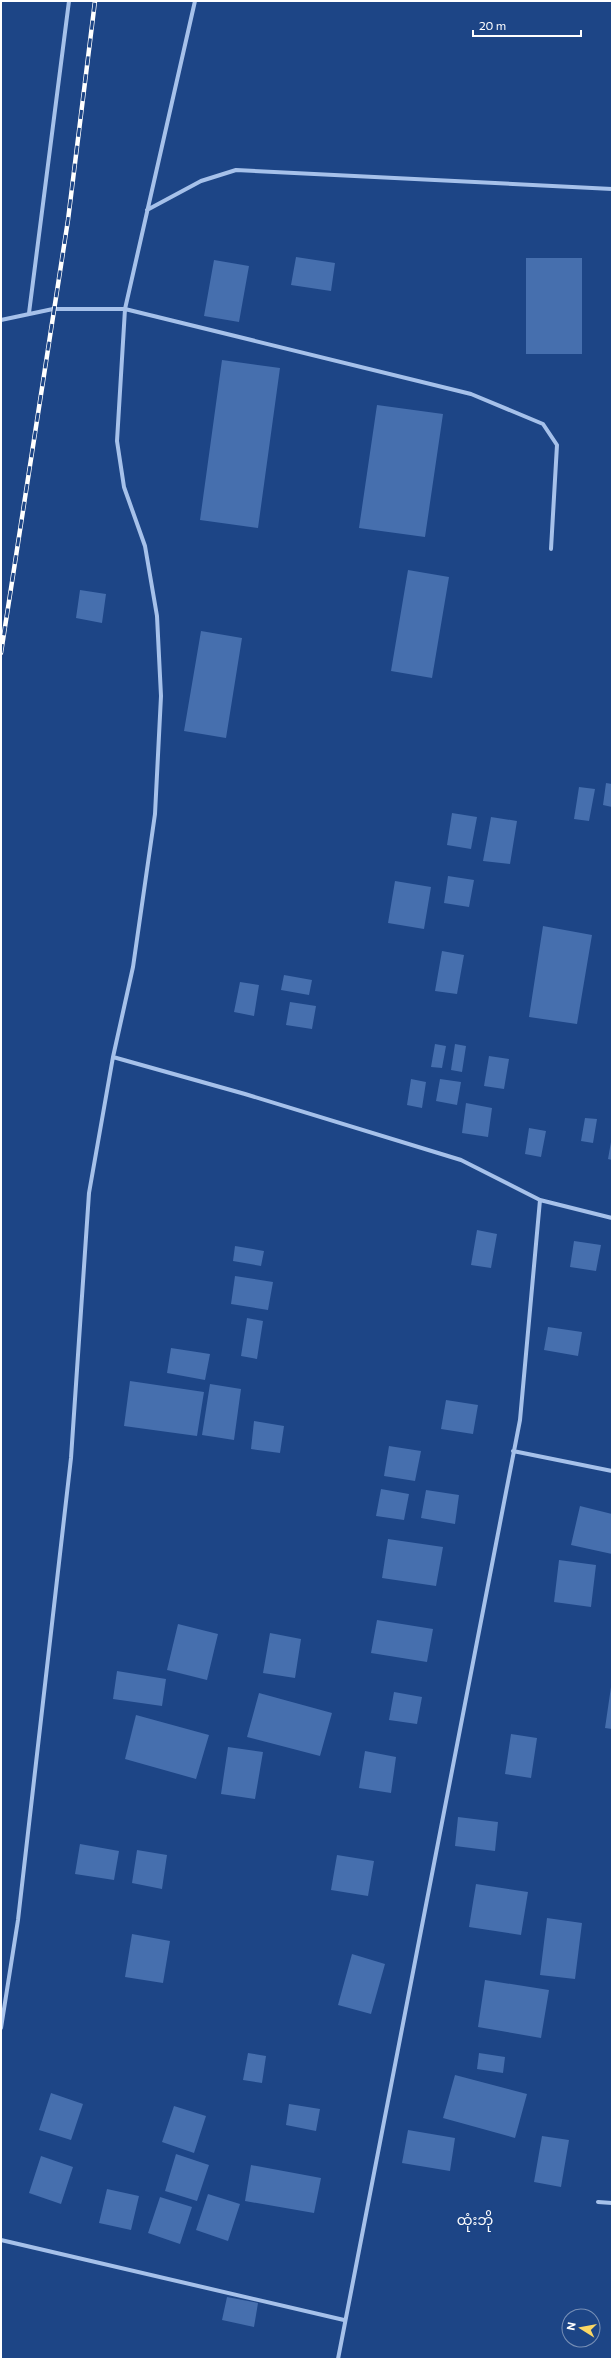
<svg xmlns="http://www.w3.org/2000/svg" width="613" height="2360" viewBox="0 0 613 2360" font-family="Commissioner,'Noto Sans Myanmar',sans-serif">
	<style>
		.building { fill: #466fae }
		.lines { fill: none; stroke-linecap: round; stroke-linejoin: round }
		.minor { stroke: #a6c1ea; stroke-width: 4 }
		.rail-casing { stroke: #fff; stroke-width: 4.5 }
		.rail { stroke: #1d4586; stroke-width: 3; stroke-dasharray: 9; stroke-linecap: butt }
		.labels { text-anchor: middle; stroke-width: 3; stroke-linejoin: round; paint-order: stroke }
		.quarter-label { font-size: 14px; fill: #fff; stroke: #1d4586 }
	</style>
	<rect width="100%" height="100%" fill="#1d4586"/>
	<!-- building -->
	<path class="building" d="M296,257L335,263L331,291L291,285Z
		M526,258H582V354H526Z
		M214,260L249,266L239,322L204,316Z
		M222,360L280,368L258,528L200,520Z
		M377,405L443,414L425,537L359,528Z
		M408,570L449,577L432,678L391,671Z
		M80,590L106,594L102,623L76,618Z
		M201,631L242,638L226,738L184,731Z
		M606,783L612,784V807L603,805Z
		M579,787L595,789L589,821L574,819Z
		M452,813L477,817L471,849L447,845Z
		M491,817L517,821L510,864L483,861Z
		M448,876L474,880L469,907L444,903Z
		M395,881L431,887L424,929L388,923Z
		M543,926L592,935L577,1024L529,1017Z
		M442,951L464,955L457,994L435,991Z
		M284,975L312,980L309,995L281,990Z
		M240,982L259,985L254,1016L234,1012Z
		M290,1002L316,1006L312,1029L286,1025Z
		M435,1044L446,1046L442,1068L431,1067Z
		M455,1044L466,1046L462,1072L451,1070Z
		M489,1056L509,1059L504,1089L484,1086Z
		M411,1079L426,1082L422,1108L407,1105Z
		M440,1079L461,1082L457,1105L436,1101Z
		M466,1103L492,1108L488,1137L462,1133Z
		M585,1118L597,1119L593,1143L581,1141Z
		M529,1128L546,1131L541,1157L525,1154Z
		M611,1142H612V1160L608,1159Z
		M477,1230L497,1234L491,1268L471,1265Z
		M574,1241L601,1245L596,1271L570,1267Z
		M235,1246L264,1251L261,1266L233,1261Z
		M235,1276L273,1282L268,1310L231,1304Z
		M247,1318L263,1321L257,1359L241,1356Z
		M548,1327L582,1332L578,1356L544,1350Z
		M171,1348L210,1354L205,1380L167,1373Z
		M130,1381L204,1392L197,1436L124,1426Z
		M210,1384L241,1389L234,1440L202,1435Z
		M446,1400L478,1405L473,1434L441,1429Z
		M254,1421L284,1426L280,1453L251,1449Z
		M389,1446L421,1451L415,1481L384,1476Z
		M381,1489L409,1494L404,1520L376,1516Z
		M426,1490L459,1495L455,1524L421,1518Z
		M580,1506L612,1514V1554L571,1545Z
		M388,1539L443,1547L436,1586L382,1578Z
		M559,1560L596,1565L591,1607L554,1602Z
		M377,1620L433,1629L427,1662L371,1653Z
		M178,1624L218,1634L207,1680L167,1670Z
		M270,1633L301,1639L295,1678L263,1673Z
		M117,1671L166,1679L162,1706L113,1699Z
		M611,1687H612V1729L605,1728Z
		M394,1692L422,1697L417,1724L389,1720Z
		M259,1693L332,1713L320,1756L247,1737Z
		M136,1715L209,1735L196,1779L125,1759Z
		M511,1734L537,1738L531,1778L505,1774Z
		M228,1747L263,1752L255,1799L221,1794Z
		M365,1751L396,1757L391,1793L359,1788Z
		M458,1817L498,1822L495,1851L455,1846Z
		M80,1844L119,1851L114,1880L75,1874Z
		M137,1850L167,1855L162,1889L132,1883Z
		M337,1855L374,1861L368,1896L331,1890Z
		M476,1884L528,1892L521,1935L469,1927Z
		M547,1918L582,1923L575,1979L540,1975Z
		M132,1934L170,1941L163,1983L125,1977Z
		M352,1954L385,1964L371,2014L338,2005Z
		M485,1980L549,1990L541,2038L478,2027Z
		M248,2053L266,2056L262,2083L243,2080Z
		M479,2053L505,2057L503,2073L477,2069Z
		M455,2075L527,2094L515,2138L443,2118Z
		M51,2093L83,2104L71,2140L39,2130Z
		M289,2104L320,2109L316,2131L286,2125Z
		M174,2106L206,2116L194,2153L162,2142Z
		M408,2130L455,2138L450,2171L402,2163Z
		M542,2136L569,2140L561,2187L534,2182Z
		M176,2154L209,2165L197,2201L165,2191Z
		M41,2156L73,2167L61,2204L29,2193Z
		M251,2165L321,2178L314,2213L245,2201Z
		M107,2189L139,2196L131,2230L99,2223Z
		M208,2194L240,2204L228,2241L196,2230Z
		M160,2197L192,2207L180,2244L148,2233Z
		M227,2297L258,2303L254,2327L222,2320Z"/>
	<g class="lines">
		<!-- minor -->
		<path class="minor" d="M147,210L201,181L236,170L612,189
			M29,313L69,1
			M1,320L53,309H125L471,394L543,424L557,445L551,549
			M113,1057L245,1094L461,1160L540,1200L612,1218
			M513,1451L612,1471
			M1,2028L18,1920L71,1458L89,1193L113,1057L133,967L155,814L161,696L157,616L145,546L124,487L117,441L125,309L195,1
			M598,2202L612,2203
			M1,2240L344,2320
			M338,2359L520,1420L540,1200"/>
		<!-- rail casing -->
		<g class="rail-casing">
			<path id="rail" d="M1,653L68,220L95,1"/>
		</g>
		<!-- rail -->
		<use href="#rail" class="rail"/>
	</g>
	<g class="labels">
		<!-- quarter labels -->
		<g class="quarter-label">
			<text x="475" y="2225">ထုံးဘို</text>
		</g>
	</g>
	<!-- border -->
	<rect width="613" height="2360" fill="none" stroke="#ffffff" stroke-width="4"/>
	<!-- north arrow -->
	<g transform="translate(581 2328) rotate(281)"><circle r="19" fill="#1d4586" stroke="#778fb6"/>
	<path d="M0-3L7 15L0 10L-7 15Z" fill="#fad764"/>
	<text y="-6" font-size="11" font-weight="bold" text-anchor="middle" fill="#ffffff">N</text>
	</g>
	<!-- scale -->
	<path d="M473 30v6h108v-6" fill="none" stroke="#ffffff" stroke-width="2"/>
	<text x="479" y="30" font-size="12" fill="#ffffff" stroke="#1d4586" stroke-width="3" paint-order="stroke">20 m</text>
</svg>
